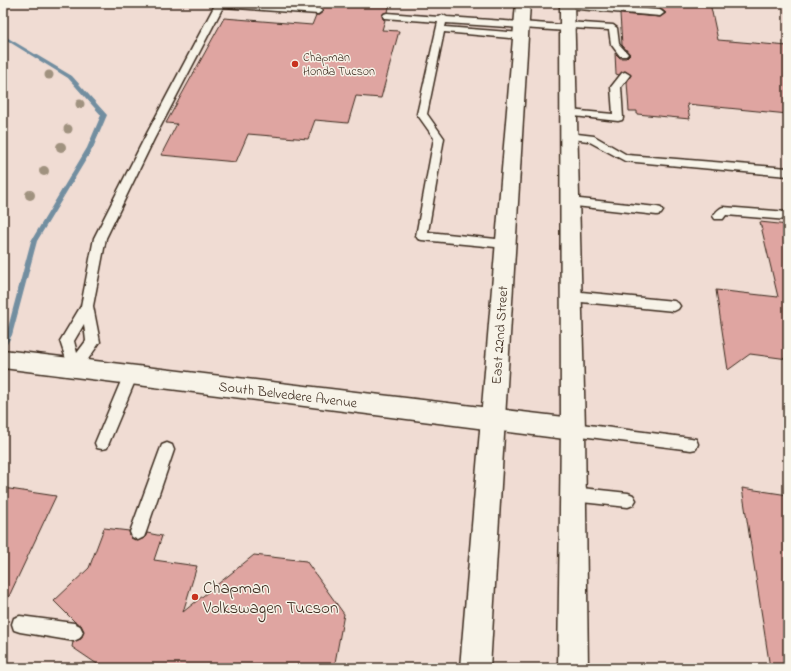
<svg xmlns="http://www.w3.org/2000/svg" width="791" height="671" viewBox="0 0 791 671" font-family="'Indie Flower',sans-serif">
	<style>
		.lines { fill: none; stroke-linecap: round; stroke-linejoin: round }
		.stream { fill: #728ea0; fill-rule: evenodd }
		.building { fill: #dfa5a1; stroke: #3b2a1e }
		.service-casing { stroke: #3b2a1e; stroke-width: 3 }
		.minor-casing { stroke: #3b2a1e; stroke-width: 3 }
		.primary-casing { stroke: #3b2a1e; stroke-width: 3 }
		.service { fill: #f7f3e8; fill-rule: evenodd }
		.minor { fill: #f7f3e8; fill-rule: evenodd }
		.primary { fill: #f7f3e8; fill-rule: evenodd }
		.tree { fill: #a0927f }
		.poi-dot { fill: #c8321e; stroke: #f7f3e8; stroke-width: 1.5 }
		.labels { text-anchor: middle; stroke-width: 3; stroke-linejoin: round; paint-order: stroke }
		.far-poi-label { font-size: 12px; fill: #3b2a1e; stroke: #f7f3e8; text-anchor: start }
		.street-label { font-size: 14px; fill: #3b2a1e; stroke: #f7f3e8 }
		.near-poi-label { font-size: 17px; fill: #3b2a1e; stroke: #f7f3e8; text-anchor: start }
	</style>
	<rect width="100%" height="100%" fill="#f0dcd3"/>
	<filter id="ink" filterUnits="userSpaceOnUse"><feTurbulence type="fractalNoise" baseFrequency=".025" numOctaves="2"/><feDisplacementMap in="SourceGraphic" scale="8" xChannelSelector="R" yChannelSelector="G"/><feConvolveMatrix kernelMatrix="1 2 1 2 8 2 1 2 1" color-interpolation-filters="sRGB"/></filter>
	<g filter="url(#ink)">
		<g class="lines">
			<!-- stream -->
			<path class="stream" d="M3,35L72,76L107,115L93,148L37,241L12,335L7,344H3V339L6,335L31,241L87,148L101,115L68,78L3,38Z"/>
		</g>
		<!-- building -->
		<path class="building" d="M321,3H390L388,12L384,13L382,15L383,19L385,20L382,30L399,31L381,98L356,96L348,123L315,120L308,139L248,134L236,162L161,155L177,124L166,123L224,18L312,25L316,15H319L324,11L319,7Z
			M620,3H710L718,40L788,46V114L687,104L690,119L637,114V111H629L627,82L631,75L625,71L619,75L616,74L615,53L620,58H626L630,54L622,45L620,14L660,17L666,13L660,8L620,6Z
			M760,222L788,225V359L750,354L728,370L716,290L778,297Z
			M3,488L56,496L3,609Z
			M742,488L788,495V668H770Z
			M104,528L129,531L131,538L137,541L145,538L147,533L162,536L154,560L197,566L183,612L254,555L306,561L344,614L334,668H103L72,647L73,642L81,639L84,631L81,625L75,622L54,601L89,568Z"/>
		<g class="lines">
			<!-- service casing -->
			<g class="service-casing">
				<path id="service" d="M216,3H241L318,8L322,11L318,14L223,7L154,139L106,238L93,306L100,342L80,371L75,373L70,371L60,341L81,306L94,238L144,139ZM84,324L86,341L77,353L74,341Z
					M565,3L660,10L664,13L660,16L567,8L563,5Z
					M387,13L439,17L443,15L447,17L563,25L567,22L613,25L617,28L619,44L628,54L626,56H620L611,44L609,30L571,28L567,31L446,23L445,27L521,33L525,36L521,39L444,32L427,114L444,138L428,232L506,240L510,241L512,244L510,247L506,248L422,240L418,239L416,236L434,138L417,114L438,22L384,18L383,16L384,14Z
					M625,72L630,75L621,87L623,118L622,120L618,121L565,115L564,113L565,111L569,110L613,114L611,87L622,73Z
					M569,133L594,136L627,155L788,168V176L625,161L588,141L565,138L564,136Z
					M570,198L657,207L661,208L663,211L661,214L657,215L566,205L564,202L566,199Z
					M723,207L788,212V220L726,215L723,219H715L713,216C716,212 718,209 723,207Z
					M571,291L674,301L678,303L680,306L678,309L674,311L571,301L567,299L565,296L567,293Z
					M131,368L136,370L138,374L109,443L107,448L102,449L97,448L95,443L124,374L126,370Z
					M573,423L691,438L696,439L698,444L696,449L691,450L573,435L568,433L566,429L568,425Z
					M167,443L172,445L174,450L146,532L144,537L138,540L132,537L130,532L160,450L162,445Z
					M572,487L628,493L633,495L636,500L633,505L628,507L572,501L567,499L564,494L567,489Z
					M20,616L74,623L80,626L83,632L80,638L74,641L20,632L14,630L12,624L14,618Z"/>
			</g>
			<!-- minor casing -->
			<g class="minor-casing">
				<path id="minor" d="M3,350L573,418L582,421L585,429L582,437L573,440L3,368Z"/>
			</g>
			<!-- primary casing -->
			<g class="primary-casing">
				<path id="primary" d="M516,3H530L490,668H460Z
					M560,3H574L585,429L588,668H558L561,429Z"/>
			</g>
			<!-- service -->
			<use href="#service" class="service"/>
			<!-- minor -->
			<use href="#minor" class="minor"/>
			<!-- primary -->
			<use href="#primary" class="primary"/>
		</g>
		<!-- trees -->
		<g class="tree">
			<circle cx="49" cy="75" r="4.5"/>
			<circle cx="80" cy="104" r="4.5"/>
			<circle cx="68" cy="129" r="4.5"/>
			<circle cx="61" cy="147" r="5"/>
			<circle cx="44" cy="171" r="5"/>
			<circle cx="30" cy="195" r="5"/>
		</g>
	</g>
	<!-- markers -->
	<g class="poi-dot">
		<circle cx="295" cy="64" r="4"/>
		<circle cx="195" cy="597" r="4"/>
	</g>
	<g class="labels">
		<!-- far-poi labels -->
		<g class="far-poi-label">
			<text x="303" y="61">Chapman<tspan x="303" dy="14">Honda Tucson</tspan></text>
		</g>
		<!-- street labels -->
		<g class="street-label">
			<text transform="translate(499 335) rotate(-86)" y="5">East 22nd Street</text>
			<text transform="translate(288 394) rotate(7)" y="5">South Belvedere Avenue</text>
		</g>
		<!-- near-poi labels -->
		<g class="near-poi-label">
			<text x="203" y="593">Chapman<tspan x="203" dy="20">Volkswagen Tucson</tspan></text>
		</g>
	</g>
	<!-- margin -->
	<rect width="791" height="671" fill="none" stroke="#f7f3e8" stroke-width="16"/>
	<rect x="8" y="8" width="775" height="655" fill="none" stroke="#3b2a1e" stroke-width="1.5" filter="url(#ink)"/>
</svg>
